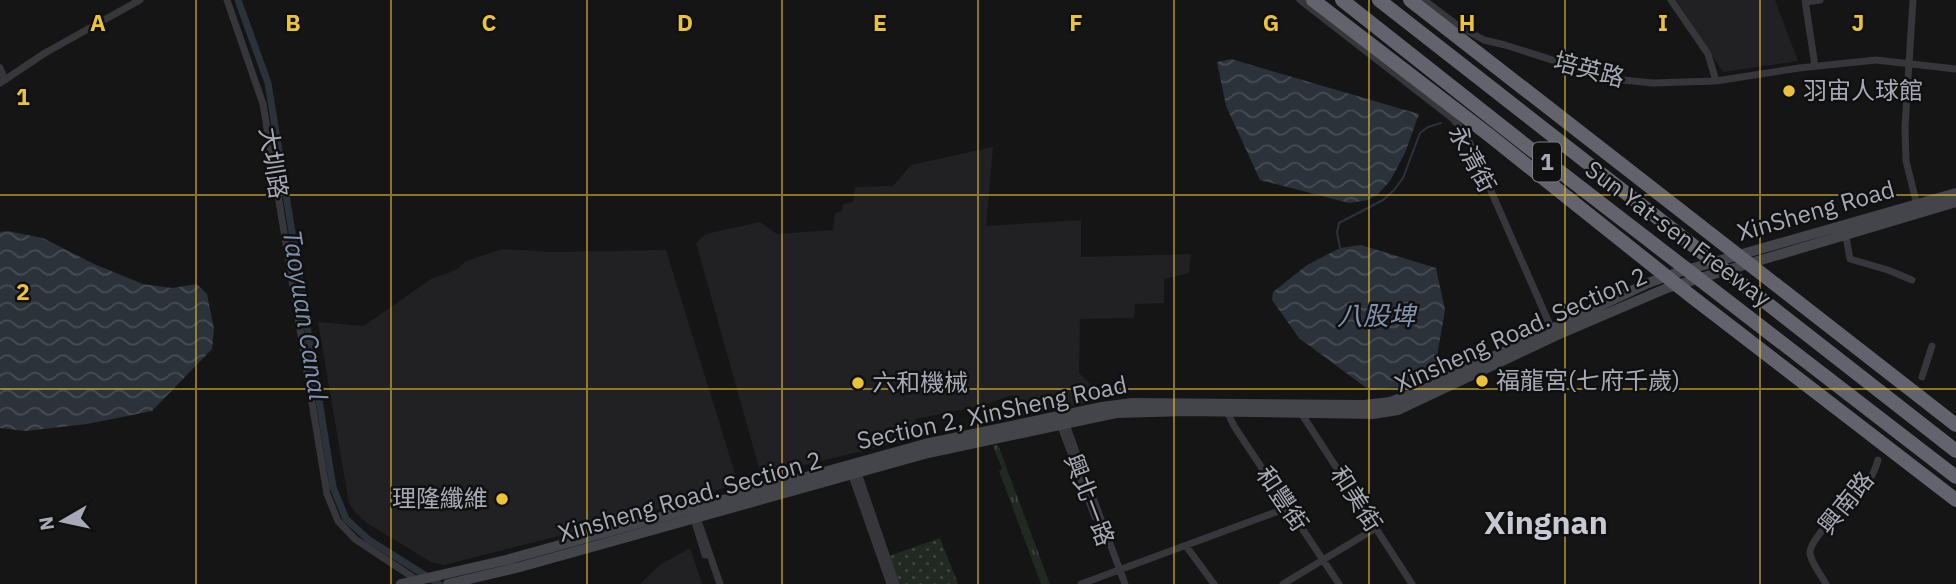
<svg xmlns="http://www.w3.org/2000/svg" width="1956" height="584" viewBox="0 0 1956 584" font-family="'IBM Plex Sans','Noto Sans TC',sans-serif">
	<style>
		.built { fill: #212123 }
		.grass { fill: url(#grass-tufts) }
		.park { fill: url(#park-dots) }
		.water { fill: url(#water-waves) }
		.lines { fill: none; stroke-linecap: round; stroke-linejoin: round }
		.stream { stroke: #2b323a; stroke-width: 2 }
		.canal { stroke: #2b323a; stroke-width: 7 }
		.street { stroke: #36363b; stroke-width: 7 }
		.secondary { stroke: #44454b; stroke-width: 10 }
		.highway { stroke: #62636c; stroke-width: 14 }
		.grid { fill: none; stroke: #ecc337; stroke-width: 2; stroke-opacity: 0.55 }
		.poi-dot { fill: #ecc337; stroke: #101011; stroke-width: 2.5 }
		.labels { text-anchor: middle; stroke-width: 5; stroke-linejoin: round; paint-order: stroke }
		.shield { fill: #101011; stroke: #7a7c84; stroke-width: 2 }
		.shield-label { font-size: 23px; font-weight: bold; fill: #a7aab6 }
		.street-label { font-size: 24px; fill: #a7aab6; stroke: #101011 }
		.poi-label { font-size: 24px; fill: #a7aab6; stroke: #101011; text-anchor: start }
		.water-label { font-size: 26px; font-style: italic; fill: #7f93b0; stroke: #101011 }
		.district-label { font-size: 32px; font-weight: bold; fill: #c8c9d2; stroke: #101011 }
		.grid-label { font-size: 23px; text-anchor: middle; font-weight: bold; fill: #ecc337; stroke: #101011; stroke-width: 5; stroke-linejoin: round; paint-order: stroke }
	</style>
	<defs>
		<pattern id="grass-tufts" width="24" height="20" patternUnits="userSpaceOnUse" patternTransform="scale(1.75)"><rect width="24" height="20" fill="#212922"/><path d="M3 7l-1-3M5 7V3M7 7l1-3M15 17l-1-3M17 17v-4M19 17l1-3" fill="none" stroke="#3e4540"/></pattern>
		<pattern id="park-dots" width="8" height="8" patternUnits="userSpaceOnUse" patternTransform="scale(1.75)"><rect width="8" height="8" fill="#212922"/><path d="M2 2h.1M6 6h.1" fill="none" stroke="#3e4540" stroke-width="1.8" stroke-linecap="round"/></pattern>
		<pattern id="water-waves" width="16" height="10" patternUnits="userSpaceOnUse" patternTransform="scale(1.75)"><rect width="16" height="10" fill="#2b323a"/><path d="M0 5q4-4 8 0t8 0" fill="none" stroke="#474d54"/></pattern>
	</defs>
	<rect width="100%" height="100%" fill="#151516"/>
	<!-- built -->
	<path class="built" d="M1676,0H1775L1798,61L1723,72Z
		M993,147L986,226L1081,220V257L1191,254L1189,273L1164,279V303L1135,304L1134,318L1080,319L1079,373L1103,396L1092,402L1018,417L1012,395L981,406L915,419L918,438L761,475L696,243L706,234L760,222L777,234L833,230L835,213L842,211L843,204L853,202L855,187L893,186L911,165Z
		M502,249L551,252L666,250L738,483L641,515L444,565L431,562L367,523L356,513L349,504L318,322L364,326L431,279L456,270L466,261Z
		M690,548L702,584H640L660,565Z"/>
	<!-- grass -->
	<path class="grass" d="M998,445L1050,584H1041L999,471L1002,469L993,446Z"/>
	<!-- park -->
	<path class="park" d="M940,538L958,584H899L889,556Z"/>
	<!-- water -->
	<path class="water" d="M1231,59L1419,114L1405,153L1390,181L1378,194L1368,200L1349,203L1260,180L1226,106L1217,62Z
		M8,231L43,238L94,264L143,284L172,288L197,284L207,294L214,329L212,349L152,411L87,424L26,431L0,428V232Z
		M1361,245L1436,268L1445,310L1436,362L1402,387L1369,390L1299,338L1272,300L1273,292L1307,265L1340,248Z"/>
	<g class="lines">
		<!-- stream -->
		<path class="stream" d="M1340,248L1337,232L1339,223L1383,200L1394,190L1403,178L1420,133L1428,127L1441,123"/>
		<!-- canal -->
		<path class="canal" d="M238,0L268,83L333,487L346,519L369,540L439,584"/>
		<!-- street -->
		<path class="street" d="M227,0L263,104L327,494L338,521L355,539L417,580
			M1300,0L1452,118L1460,127L1469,141L1553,332
			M1424,0L1457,25L1484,40L1505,45L1612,79L1653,83L1716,81L1799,68L1876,60L1956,69
			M1671,0L1708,54L1716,81
			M1805,0L1815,66
			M1913,0L1905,127L1906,161L1917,205
			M1806,2L1820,0
			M0,68L5,80
			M0,83L45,53L140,0
			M1845,231L1850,259L1888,270L1912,280
			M1922,377L1932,346
			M1228,413L1234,426L1339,584
			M1301,413L1412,584
			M1065,422L1125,584
			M1060,424L1095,517
			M857,470L896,584
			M851,473L890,584
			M696,515L720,584
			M693,516L705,555
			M1186,546L1214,584
			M1081,584L1287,508
			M1283,584L1376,528
			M1826,584C1821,575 1812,564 1810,554C1808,538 1858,494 1869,480C1874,473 1876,467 1878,460"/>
		<!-- secondary -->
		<path class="secondary" d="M401,584L506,560L925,444L1102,407L1132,403L1364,405L1390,402L1423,390L1648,283L1676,273L1956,193
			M448,584L520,567L928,453L1116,413L1188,411L1373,414L1398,410L1555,336L1667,288L1956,202"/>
		<!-- highway -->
		<path class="highway" d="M1313,0L1489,135L1691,296L1956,500
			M1342,0L1528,147L1956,477
			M1379,0L1956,451
			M1410,0L1956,425"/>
	</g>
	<!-- grid -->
	<path class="grid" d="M196,0V584M391,0V584M587,0V584M782,0V584M978,0V584M1174,0V584M1369,0V584M1565,0V584M1760,0V584M0,195H1956M0,389H1956"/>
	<!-- markers -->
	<g class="poi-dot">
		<circle cx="1789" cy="91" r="7"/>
		<circle cx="1482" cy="381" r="7"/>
		<circle cx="858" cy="383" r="7"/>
		<circle cx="502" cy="499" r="7"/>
	</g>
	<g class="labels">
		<!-- shield labels -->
		<rect class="shield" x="1533" y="142.5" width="28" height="39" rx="5"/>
		<g class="shield-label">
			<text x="1547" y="170">1</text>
		</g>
		<!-- street labels -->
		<g class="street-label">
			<text transform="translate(1589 70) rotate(15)" y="8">培英路</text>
			<text transform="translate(1472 159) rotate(62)" y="8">永清街</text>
			<text transform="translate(273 163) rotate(81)" y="8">大圳路</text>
			<text transform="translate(1816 211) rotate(-16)" y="8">XinSheng Road</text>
			<text transform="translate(1678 234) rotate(37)" y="8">Sun Yat-sen Freeway</text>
			<text transform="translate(1521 330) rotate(-24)" y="8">Xinsheng Road. Section 2</text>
			<text transform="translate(992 413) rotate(-12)" y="8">Section 2, XinSheng Road</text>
			<text transform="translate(690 497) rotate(-16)" y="8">Xinsheng Road. Section 2</text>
			<text transform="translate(1282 499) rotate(56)" y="8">和豐街</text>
			<text transform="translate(1356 499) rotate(57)" y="8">和美街</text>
			<text transform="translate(1089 500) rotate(69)" y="8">興北一路</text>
			<text transform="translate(1846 503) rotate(-51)" y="8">興南路</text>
		</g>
		<!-- poi labels -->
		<g class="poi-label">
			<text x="1803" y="99">羽宙人球館</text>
			<text x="1496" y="389">福龍宮(七府千歲)</text>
			<text x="872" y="391">六和機械</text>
			<text x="488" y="507" text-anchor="end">理隆纖維</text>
		</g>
		<!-- water labels -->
		<g class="water-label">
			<text transform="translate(305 315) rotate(81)" y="9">Taoyuan Canal</text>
			<text x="1376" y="325">八股埤</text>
		</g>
		<!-- district labels -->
		<g class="district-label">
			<text x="1546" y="534">Xingnan</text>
		</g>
	</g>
	<g class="grid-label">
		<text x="98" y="31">A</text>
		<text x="293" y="31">B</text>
		<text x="489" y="31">C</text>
		<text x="685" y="31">D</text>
		<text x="880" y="31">E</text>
		<text x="1076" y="31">F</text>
		<text x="1271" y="31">G</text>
		<text x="1467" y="31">H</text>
		<text x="1663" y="31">I</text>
		<text x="1858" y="31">J</text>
		<text x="23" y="105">1</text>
		<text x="23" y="300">2</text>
	</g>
	<!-- north arrow -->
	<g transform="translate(63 521) rotate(261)" stroke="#101011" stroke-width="5" paint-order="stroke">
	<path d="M0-5L12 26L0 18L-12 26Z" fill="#a7aab6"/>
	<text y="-10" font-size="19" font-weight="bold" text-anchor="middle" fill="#a7aab6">N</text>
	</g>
</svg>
